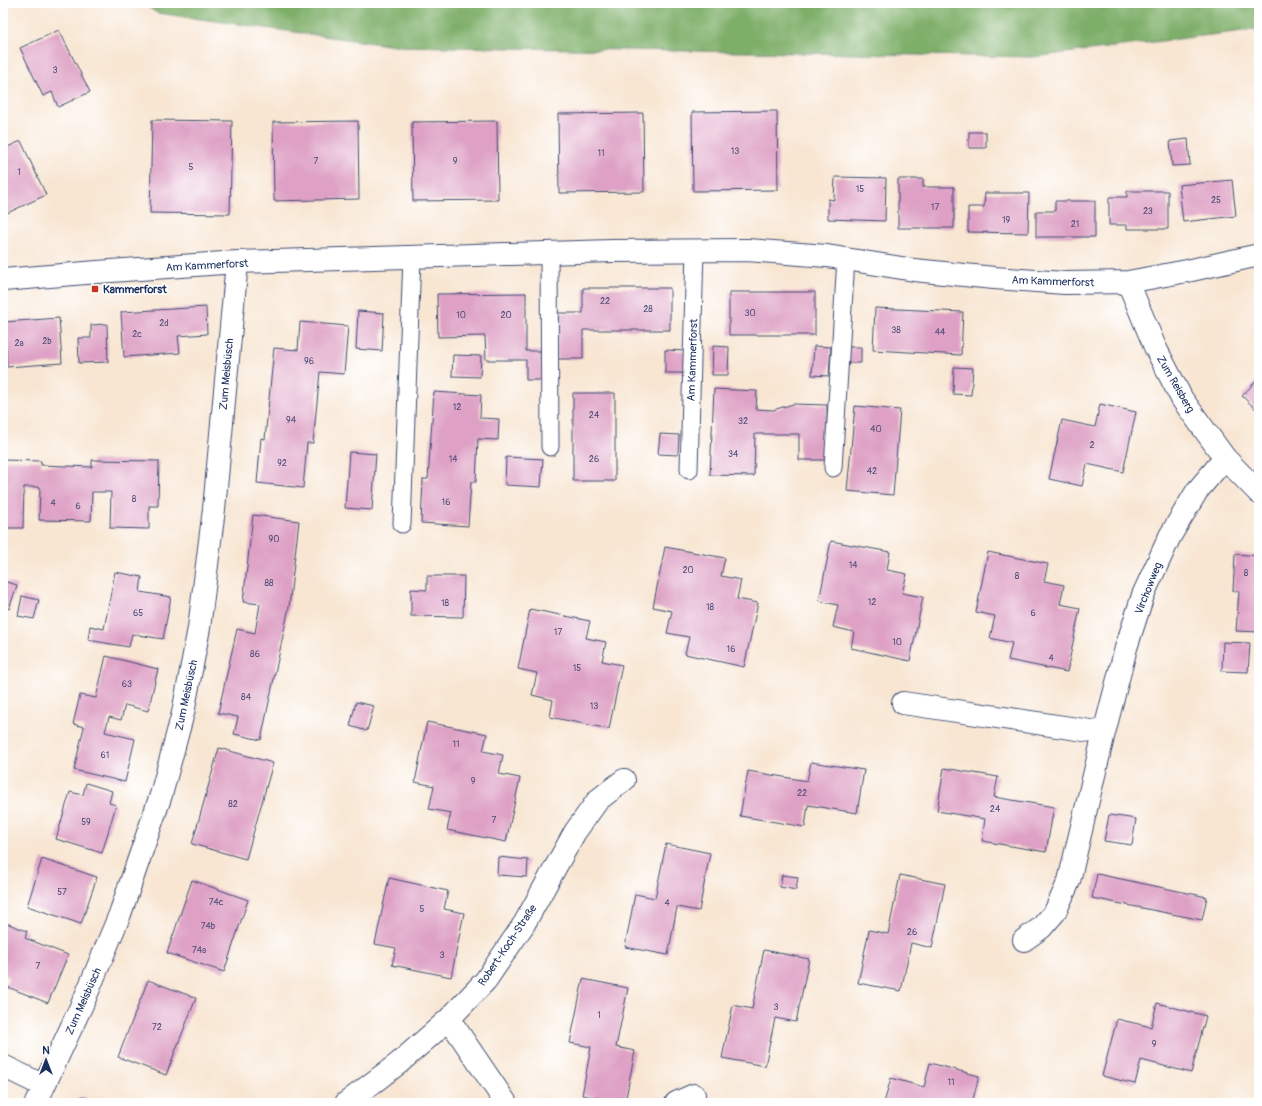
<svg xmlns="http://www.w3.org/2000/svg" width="1262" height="1106" viewBox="0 0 1262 1106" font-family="Pangolin,sans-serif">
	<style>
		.forest { fill: #7eaf69; stroke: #4c6f64 }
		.building { fill: #dea1c5 }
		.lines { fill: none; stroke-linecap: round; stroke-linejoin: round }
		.lane-casing { stroke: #3c4a70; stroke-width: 19 }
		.street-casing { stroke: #3c4a70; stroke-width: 24 }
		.lane { stroke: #fff; stroke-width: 17 }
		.street { stroke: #fff; stroke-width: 22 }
		.poi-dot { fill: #c8321e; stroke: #fff; stroke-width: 1.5 }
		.labels { text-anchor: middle; stroke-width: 3.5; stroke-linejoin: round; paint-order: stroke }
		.number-label { font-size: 9px; fill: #4c4c78 }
		.street-label { font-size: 11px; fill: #1b2f5e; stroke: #fff }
		.poi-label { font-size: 11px; font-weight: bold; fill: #1b2f5e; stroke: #fff; text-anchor: start }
	</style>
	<rect width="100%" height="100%" fill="#fff"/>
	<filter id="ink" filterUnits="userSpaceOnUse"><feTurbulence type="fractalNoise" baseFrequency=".025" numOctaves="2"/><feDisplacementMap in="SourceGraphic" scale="8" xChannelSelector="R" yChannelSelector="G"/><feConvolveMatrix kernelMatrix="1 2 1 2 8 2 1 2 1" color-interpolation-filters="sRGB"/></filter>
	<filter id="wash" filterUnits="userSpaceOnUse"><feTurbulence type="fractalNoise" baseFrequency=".012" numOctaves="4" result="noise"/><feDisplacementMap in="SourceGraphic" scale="16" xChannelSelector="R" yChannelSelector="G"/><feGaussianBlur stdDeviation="0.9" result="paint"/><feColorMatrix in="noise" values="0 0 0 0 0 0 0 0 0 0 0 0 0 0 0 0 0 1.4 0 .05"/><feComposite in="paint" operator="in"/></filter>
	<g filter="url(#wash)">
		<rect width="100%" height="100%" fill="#f8e6d3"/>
		<!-- forest -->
		<path class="forest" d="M141,3H1259V29L1033,57L395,46L157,13Z"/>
		<g id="blocks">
			<!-- building -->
			<path class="building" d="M59,30L90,92L58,107L52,92L43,96L20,48Z
				M777,111L778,190L693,191L692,112Z
				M643,113L644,192L559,193L558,114Z
				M152,120L232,121L230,214L150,213Z
				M358,121L359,199L274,201L273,122Z
				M497,121L498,200L413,201L412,122Z
				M969,132H986V148H969Z
				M1188,139L1190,165L1172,166L1170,141Z
				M21,141L46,195L3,215V149Z
				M835,177L886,178L885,221L828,219V199L834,200Z
				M898,179H923V187H954V228H898Z
				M1232,180L1236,216L1183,222L1179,185Z
				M1127,191H1168V229H1127V225H1109V197H1127Z
				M985,193H1029L1028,233L968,232V207H984Z
				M1055,201H1095V237H1036V211H1055Z
				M583,288H670V330H583V359H557V313H583Z
				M729,292H815V335H729Z
				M526,293V351H545V380H526V360H486L485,336L438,337L437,294Z
				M206,307L207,334L178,336L180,353L124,357L121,312Z
				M875,308L963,312L961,355L873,350Z
				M358,311L384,313L382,351L356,349Z
				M59,318L62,363L7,367L4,322Z
				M300,322L348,326L344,374L320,372L313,443H307L303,488L257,483L261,438L265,439L274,348L298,350Z
				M107,324L108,362L79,363L78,338H91V325Z
				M713,346L729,347L728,375H712Z
				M814,346L831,347L829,376L812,375Z
				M847,347H861V363H847Z
				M665,350L686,351V373H665Z
				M453,355L481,356L480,377L452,376Z
				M954,367L973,368L971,395L953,394Z
				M1259,378V412L1242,396Z
				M714,389L757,391L756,409L773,410L793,404L827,405V460H799V434H755L754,476L710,475Z
				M434,392L481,395L480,418L499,419L498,440L478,439L476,482H471L468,526L421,523L423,479H428Z
				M573,393H615V481H573Z
				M1100,404L1136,412L1123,472L1087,464L1082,486L1049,479L1062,420L1095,427Z
				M855,406L900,410L893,495L847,491Z
				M660,434L679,435L678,455L658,454Z
				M349,452L376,454L372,510L345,508Z
				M506,457L543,459L541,487L505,485Z
				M3,460L41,461V465L92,467V460L159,461L158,506H149V529L110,528L111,492H92L91,521L39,520L40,487H24L23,528H3Z
				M253,515L299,521L289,607L261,740L234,734L238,717L218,713L237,629L255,633L260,604L243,602Z
				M831,541L890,552L887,570L907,574L902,593L923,597L910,661L851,648L854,632L833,627L838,605L819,601Z
				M665,547L725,558L721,576L741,580L737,599L758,603L744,667L685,654L689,637L667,633L672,611L653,607Z
				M988,552L1048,564L1044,581L1064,585L1060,604L1080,608L1067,672L1008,660L1012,643L990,638L995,616L976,612Z
				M1235,554L1259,556V632L1236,631L1239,591H1233Z
				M115,572L142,577L140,592L171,597L163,639L132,634L129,647L88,640L90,626L104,629Z
				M427,576H464L463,617L411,616V589L427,590Z
				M3,581L17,585L9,609L3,607Z
				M22,596L39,600L34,619L18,616Z
				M530,609L590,621L586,638L606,642L602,661L622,665L609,729L550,717L553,700L532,695L537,673L518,669Z
				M1223,642L1250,643L1248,672L1222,671Z
				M106,656L158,669L148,711L125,705L121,720L109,717L105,732L135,739L125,782L74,770L84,727L73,724L80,695L96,698Z
				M356,702L374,706L367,731L350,726Z
				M427,722L487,734L483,751L503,755L499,774L520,778L506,842L447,830L451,813L429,809L434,786L415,782Z
				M219,748L273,763L246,859L192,844Z
				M811,762L864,770L857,813L808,805L805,827L740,816L748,771L807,781Z
				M944,768L998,777L994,797L1054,807L1046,852L982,841L985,819L937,811Z
				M86,783L112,791L109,803L116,805L102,853L56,839L70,792L83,795Z
				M1109,815L1136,819L1132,845L1104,841Z
				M666,844L710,853L699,911L677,907L668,955L625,947L635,894L655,898Z
				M498,857L528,860L527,877L497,875Z
				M42,859L97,877L81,924L27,906Z
				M1097,874L1207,897L1202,920L1092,898Z
				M782,875L798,877L796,890L780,887Z
				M900,875L945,884L932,948L911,943L901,991L858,983L869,930L888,934Z
				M389,878L448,891L444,909L464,913L451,977L392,965L396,948L375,944Z
				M192,880L248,900L224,972L167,953Z
				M3,922L27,931L25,938L68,955L48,1003L5,986L9,977L3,974Z
				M764,950L809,959L796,1022L775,1018L765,1066L722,1058L733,1005L752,1009Z
				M583,979L628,988L616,1047L635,1051L625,1103L582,1095L591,1047L570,1043Z
				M148,980L196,998L166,1075L118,1057Z
				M1157,1003L1206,1016L1191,1073L1141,1060L1135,1084L1102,1076L1117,1019L1151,1027Z
				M930,1063L979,1076L972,1103H884L891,1078L924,1087Z
				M81,1096L98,1103H78Z"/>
		</g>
	</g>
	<g filter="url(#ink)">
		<use href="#blocks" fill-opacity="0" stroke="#3c4a70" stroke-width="1"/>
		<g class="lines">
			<!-- lane casing -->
			<g class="lane-casing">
				<path id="lane" d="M549,253L550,447
					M833,468L846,259
					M689,470L695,250
					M402,524L412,257"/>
			</g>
			<!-- street casing -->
			<g class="street-casing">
				<path id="street" d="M3,280L97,272L237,262L612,251L747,250L827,256L914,270L994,278L1065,283L1128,282L1187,271L1259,255
					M1128,282L1155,347L1182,399L1225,458L1259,493
					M903,703L1104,733
					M1024,940L1041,928L1055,912L1069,881L1104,733L1126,648L1143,595L1170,536L1197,491L1225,458
					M449,1019L506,1103
					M3,1066L44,1086
					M36,1103L85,998L120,914L161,795L183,713L199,628L214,509L237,262
					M346,1103L399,1063L449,1019L486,980L524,924L575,832L598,800L624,780
					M676,1103L694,1095"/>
			</g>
			<!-- lane -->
			<use href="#lane" class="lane"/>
			<!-- street -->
			<use href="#street" class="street"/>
		</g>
	</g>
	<!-- markers -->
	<rect class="poi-dot" x="91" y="285" width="8" height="8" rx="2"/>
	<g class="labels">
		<!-- number labels -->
		<g class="number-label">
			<text x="55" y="73">3</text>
			<text x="735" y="154">13</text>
			<text x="601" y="156">11</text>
			<text x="316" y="164">7</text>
			<text x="455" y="164">9</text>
			<text x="191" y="170">5</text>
			<text x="19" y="175">1</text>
			<text x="860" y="192">15</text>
			<text x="1216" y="203">25</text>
			<text x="935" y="210">17</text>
			<text x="1148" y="214">23</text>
			<text x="1006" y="223">19</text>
			<text x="1075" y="227">21</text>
			<text x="605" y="304">22</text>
			<text x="648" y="312">28</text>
			<text x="750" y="316">30</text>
			<text x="461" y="318">10</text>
			<text x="506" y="318">20</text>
			<text x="164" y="326">2d</text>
			<text x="896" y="333">38</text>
			<text x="940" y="335">44</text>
			<text x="137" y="337">2c</text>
			<text x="47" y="344">2b</text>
			<text x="19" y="346">2a</text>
			<text x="309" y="364">96</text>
			<text x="457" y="410">12</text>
			<text x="594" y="418">24</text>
			<text x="291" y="423">94</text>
			<text x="743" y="424">32</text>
			<text x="876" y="432">40</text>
			<text x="1092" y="448">2</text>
			<text x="733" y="457">34</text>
			<text x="453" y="462">14</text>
			<text x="594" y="462">26</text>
			<text x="282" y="466">92</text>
			<text x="872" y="474">42</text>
			<text x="134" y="502">8</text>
			<text x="446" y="505">16</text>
			<text x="53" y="506">4</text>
			<text x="78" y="509">6</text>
			<text x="274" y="542">90</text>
			<text x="853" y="568">14</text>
			<text x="688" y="573">20</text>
			<text x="1246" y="576">8</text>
			<text x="1017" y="579">8</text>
			<text x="269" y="586">88</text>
			<text x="872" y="605">12</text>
			<text x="445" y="606">18</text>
			<text x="710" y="610">18</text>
			<text x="138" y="616">65</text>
			<text x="1033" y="616">6</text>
			<text x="558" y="635">17</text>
			<text x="897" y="645">10</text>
			<text x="731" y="652">16</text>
			<text x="255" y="657">86</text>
			<text x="1051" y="661">4</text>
			<text x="577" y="671">15</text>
			<text x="127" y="687">63</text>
			<text x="246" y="700">84</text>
			<text x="594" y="709">13</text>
			<text x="456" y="747">11</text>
			<text x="105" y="758">61</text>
			<text x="473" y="784">9</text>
			<text x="802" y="796">22</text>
			<text x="233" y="807">82</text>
			<text x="995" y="812">24</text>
			<text x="494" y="823">7</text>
			<text x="86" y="825">59</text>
			<text x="62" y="895">57</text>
			<text x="216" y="905">74c</text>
			<text x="667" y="906">4</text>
			<text x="422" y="912">5</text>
			<text x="208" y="929">74b</text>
			<text x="912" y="935">26</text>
			<text x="199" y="953">74a</text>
			<text x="442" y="958">3</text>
			<text x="38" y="969">7</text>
			<text x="776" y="1010">3</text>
			<text x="599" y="1018">1</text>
			<text x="157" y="1030">72</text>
			<text x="1154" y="1047">9</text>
			<text x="951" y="1085">11</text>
		</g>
		<!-- street labels -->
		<g class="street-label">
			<text transform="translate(207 265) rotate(-3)" y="4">Am Kammerforst</text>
			<text transform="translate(1053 281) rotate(2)" y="4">Am Kammerforst</text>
			<text transform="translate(692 360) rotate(-88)" y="4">Am Kammerforst</text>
			<text transform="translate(226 374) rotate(-85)" y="4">Zum Meisbüsch</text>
			<text transform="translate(1176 384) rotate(60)" y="4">Zum Reisberg</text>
			<text transform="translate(1148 588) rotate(-68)" y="4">Virchowweg</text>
			<text transform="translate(186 695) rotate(-78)" y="4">Zum Meisbüsch</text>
			<text transform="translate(507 945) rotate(-56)" y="4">Robert-Koch-Straße</text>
			<text transform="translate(83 1001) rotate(-66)" y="4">Zum Meisbüsch</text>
		</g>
		<!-- poi labels -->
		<g class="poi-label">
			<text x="103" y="293">Kammerforst</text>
		</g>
	</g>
	<!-- margin -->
	<rect width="1262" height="1106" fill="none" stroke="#fff" stroke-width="16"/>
	<!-- north arrow -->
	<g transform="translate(46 1060)" stroke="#ffffff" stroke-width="3" paint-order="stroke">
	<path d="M0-3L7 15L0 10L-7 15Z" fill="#1b2f5e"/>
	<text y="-6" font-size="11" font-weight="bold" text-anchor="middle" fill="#1b2f5e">N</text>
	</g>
</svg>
